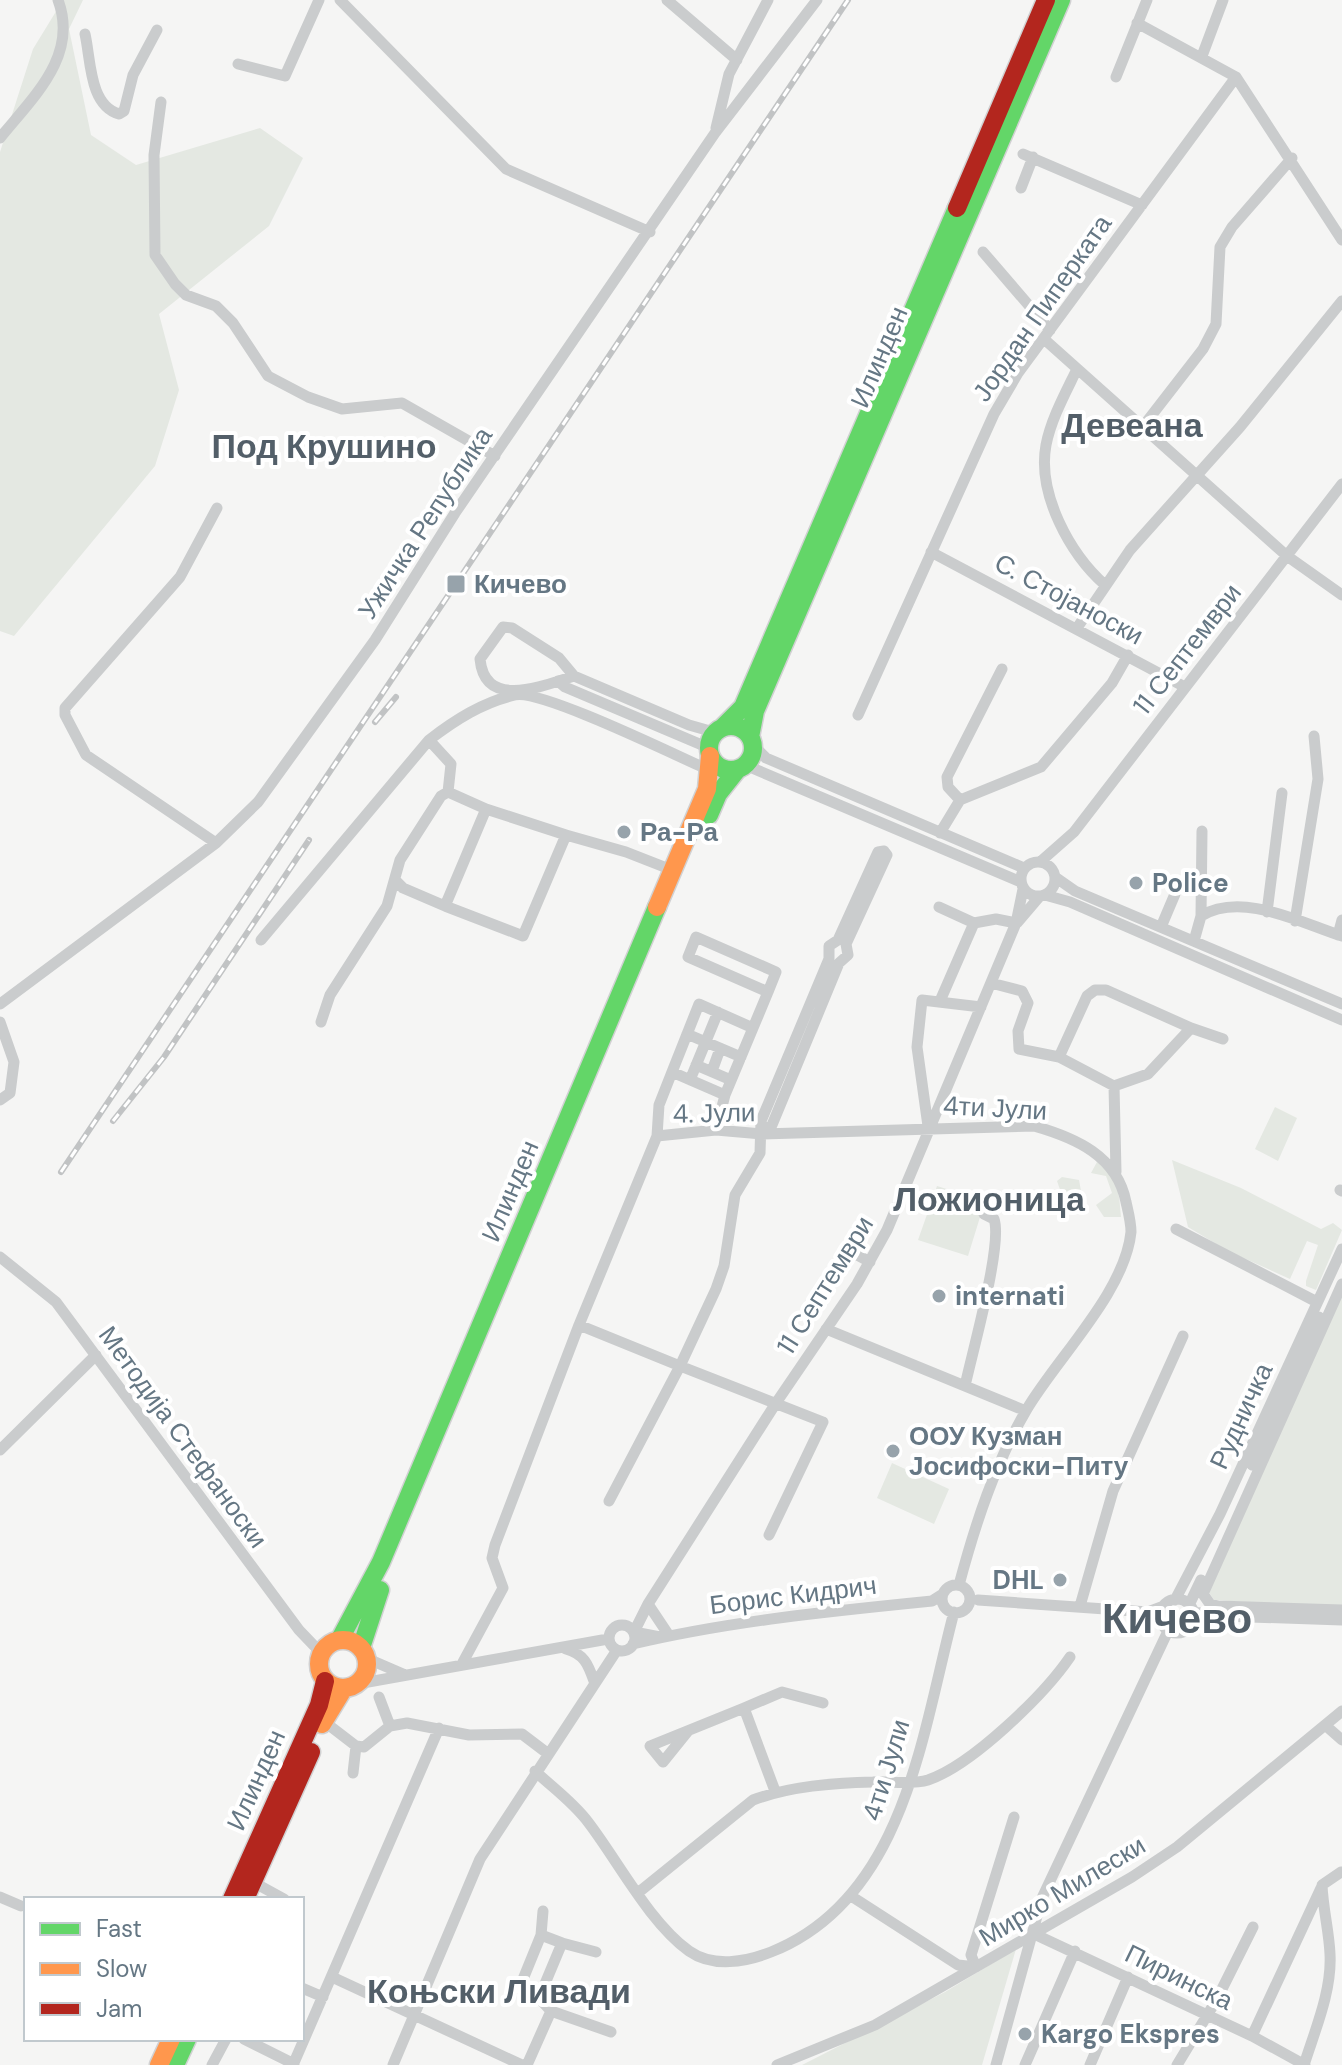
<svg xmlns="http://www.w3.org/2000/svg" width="1342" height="2065" viewBox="0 0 1342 2065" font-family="'DM Sans',sans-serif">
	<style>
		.green { fill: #e4e8e2 }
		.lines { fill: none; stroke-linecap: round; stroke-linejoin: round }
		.fast-casing { stroke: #d1d1d2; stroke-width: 21 }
		.slow-casing { stroke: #d1d1d2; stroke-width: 21 }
		.jam-casing { stroke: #d1d1d2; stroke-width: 21 }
		.street { stroke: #cacccd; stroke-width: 11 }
		.fast { stroke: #63d668; stroke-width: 18 }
		.slow { stroke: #ff974d; stroke-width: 18 }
		.jam { stroke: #b3261e; stroke-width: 18 }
		.rail-casing { stroke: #c1c3c4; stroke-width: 6 }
		.rail { stroke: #fff; stroke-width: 3; stroke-dasharray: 9; stroke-linecap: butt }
		.poi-dot { fill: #97a3ab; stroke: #fff; stroke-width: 3 }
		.labels { text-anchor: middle; stroke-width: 8; stroke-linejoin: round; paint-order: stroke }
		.street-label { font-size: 26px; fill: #657784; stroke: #fff }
		.poi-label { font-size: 26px; font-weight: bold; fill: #657784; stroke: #fff; text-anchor: start }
		.district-label { font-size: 34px; font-weight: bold; fill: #535f69; stroke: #fff }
		.town-label { font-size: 42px; font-weight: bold; fill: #535f69; stroke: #fff }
	</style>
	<rect width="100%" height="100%" fill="#f5f5f4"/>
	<!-- green -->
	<path class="green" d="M63,0H83L69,29L91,135L136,165L260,128L303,158L269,226L159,314L179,390L155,466L14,636L0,631V152L33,49Z
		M1275,1107L1297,1118L1278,1161L1255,1149Z
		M1172,1160L1241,1188L1321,1229L1333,1223L1342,1230L1316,1290L1306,1286V1281L1318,1245L1307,1241L1290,1279L1228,1251L1188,1227Z
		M1097,1162C1119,1175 1119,1193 1121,1217H1104L1096,1205L1112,1193L1106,1176L1091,1173Z
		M1062,1177L1079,1180L1083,1202L1065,1204L1057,1181Z
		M937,1186L985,1201L968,1256L918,1240Z
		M1342,1293V1608L1214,1600L1208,1591Z
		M892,1463L949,1489L934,1524L877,1498Z
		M1016,1949L982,2065H802L945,1992Z"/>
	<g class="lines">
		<!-- fast casing -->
		<g class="fast-casing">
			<path id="fast" d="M709 748a22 22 0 1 1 44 0a22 22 0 1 1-44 0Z
				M722,728L743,707L957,208
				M750,737L755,711L1061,0
				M709,815L718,794L737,770
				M340,1639L381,1562L657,907
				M361,1648L380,1590
				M175,2065L187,2039"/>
		</g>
		<!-- slow casing -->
		<g class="slow-casing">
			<path id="slow" d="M657,907L707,789L710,756
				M319 1664a24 24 0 1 1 48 0a24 24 0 1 1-48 0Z
				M322,1724L344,1688
				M159,2065L171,2039"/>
		</g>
		<!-- jam casing -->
		<g class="jam-casing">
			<path id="jam" d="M957,208L1046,0
				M232,1899L319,1705L325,1681
				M245,1899L311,1752"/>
		</g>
		<!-- street -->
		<path class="street" d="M340,0L506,169L650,232
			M667,0L737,60
			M1137,23L1236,77L1342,240
			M85,34C91,60 89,105 119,114L124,111L133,75L157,30
			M1202,56L1223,0
			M238,64L285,76L319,0
			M1116,77L1147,0
			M161,102L154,155L155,255L175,284L186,295L216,306L233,323L268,376L308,397L342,409L402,403L495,456
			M716,128L729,74L768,0
			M0,138C33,97 79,56 58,0
			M1023,154L1142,205
			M1021,188L1033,157
			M983,252L1050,330
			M1044,339L1287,556L1342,595
			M1077,369C1066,392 1051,419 1046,445C1037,494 1070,554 1105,585
			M1141,429L1203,349L1216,324L1220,247L1232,227L1292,158
			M931,552L1185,687
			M1077,628L1130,550L1240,427L1342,301
			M574,676C545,685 485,711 480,659L503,627L512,628L559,658L574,676L689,725L710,731L722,728
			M558,681L565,687L709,748
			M858,715L994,414L1018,373L1236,77
			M429,740L451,764L448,792L486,809
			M752,744L766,758L1024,868
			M745,765L1021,882
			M960,800L948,787L947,777L1002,669
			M940,833L960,800L1041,767L1112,683L1128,655
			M566,835L486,809L445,906L523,936L566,835L626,852L672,870
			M216,843L86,755L65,715V708L180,577L217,508
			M1021 879a17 17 0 1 1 34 0a17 17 0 1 1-34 0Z
			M1040,862L1074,832L1342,484
			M1055,877L1075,891L1342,1004
			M395,880L403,888L445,906
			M1045,895L1070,902L1342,1020
			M939,907L974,923L940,1001
			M1267,912L1282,793
			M1201,916L1202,831
			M1295,921L1318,779L1314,736
			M974,923L996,919L1016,923
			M1017,923L1040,896
			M1161,927L1175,894
			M1338,935L1342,920
			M261,940L429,740C455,720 483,702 515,695C541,689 677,756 709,770
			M1194,941L1201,916C1242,891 1301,923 1342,936
			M991,983L1022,991L1028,1003L1018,1031L1019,1049L1059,1057L1114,1086L1148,1074L1191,1028L1223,1039
			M0,1004L216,843L258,802L375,640L455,513L715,133L817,0
			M0,1022L14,1062L10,1093L0,1100
			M321,1022L330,995L387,906L400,860L441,796L448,792
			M753,1028L768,992L688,957L696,937L776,972L768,992
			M687,1034L741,1057
			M1059,1057L1087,996L1095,990H1106L1191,1028
			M696,1065L731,1080
			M712,1071L720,1049
			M672,1072L699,1004L753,1028L725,1095
			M690,1080L718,1012
			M1114,1086L1116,1172
			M928,1126L917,1047L922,1000L981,1007
			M762,1133L772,1125L839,963L848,955L846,944L887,855L884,851
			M657,1136L659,1105L672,1072L725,1095L716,1130
			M1340,1190L1342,1191
			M1176,1229L1317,1302
			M846,1249L870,1262
			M0,1257L56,1302L299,1630L321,1653
			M1342,1284L1203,1594L1210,1604L1218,1606L1342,1610
			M579,1325L680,1366L609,1501
			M826,1329L1026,1411
			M965,1386C972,1353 1003,1244 994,1219L984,1214
			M0,1450L96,1355
			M1252,1465L1319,1317
			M769,1535L823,1422L680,1366L716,1289L724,1266L735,1195L760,1153L761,1121L829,959V946L838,940L878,852L884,851
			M942 1599a14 14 0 1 1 28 0a14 14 0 1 1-28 0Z
			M1160 1616a17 17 0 1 1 34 0a17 17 0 1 1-34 0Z
			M978,1600L1148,1612L1164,1606
			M1175,1600L1220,1514L1342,1249
			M648,1604L668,1634
			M1189,1605L1201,1580
			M1080,1606L1113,1491L1183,1336
			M1193,1612L1221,1616L1342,1620
			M609 1638a13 13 0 1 1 26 0a13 13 0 1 1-26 0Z
			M660,1637L634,1632L648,1604L776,1403L857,1284L887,1230L1016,923L1023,889
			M633,1644C731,1621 832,1611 932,1601L943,1594
			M566,1649C584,1654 588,1664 594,1681
			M366,1658L403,1674
			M463,1662L503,1588L492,1558L495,1545L579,1325L657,1136L716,1130L762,1134L1034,1126C1076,1138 1117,1156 1126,1202C1128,1211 1131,1222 1131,1232C1125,1292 1057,1358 1027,1409C995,1463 975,1525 959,1585
			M357,1684L608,1639
			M379,1697L390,1726
			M744,1708L782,1692L823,1703
			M1325,1725L1342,1740
			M330,1726L356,1746L353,1773
			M688,1731L663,1762L650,1746L744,1708L775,1791
			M356,1746L364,1747L390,1726L407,1723L469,1735L522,1734L547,1753
			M535,1771C553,1788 573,1802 588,1822C618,1861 649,1922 689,1951C713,1968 746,1962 771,1952C905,1899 922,1733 954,1612
			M253,1882L284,1899
			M639,1892L753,1800C791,1786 833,1783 873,1782C890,1781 912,1785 928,1780C972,1765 1044,1695 1070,1657
			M851,1896L958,1965L976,1967L971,1955L1014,1817
			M0,1897L21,1906
			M1032,1933L1252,2036L1305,2065
			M541,1935L543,1911
			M562,1943L596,1952
			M332,1977L522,2065
			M302,1988L323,1997
			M551,2011L611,2032
			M1252,2036L1321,1888
			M244,2039L294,2064
			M212,2065L226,2039
			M293,2065L439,1728
			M393,2065L480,1859L617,1650
			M527,2065L551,2011L539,1998L519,1989L541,1935L562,1943L539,1998
			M777,2065L875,2025L1132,1877L1177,1847L1342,1711
			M996,2065L1042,1898L1168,1631
			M1025,2065L1075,1951
			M1090,2065L1128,1977
			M1177,2065L1217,1999L1253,1927
			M1304,2065C1315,2030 1332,1991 1330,1954C1329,1931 1323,1909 1322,1885L1341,1872"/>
		<!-- fast -->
		<use href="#fast" class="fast"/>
		<!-- slow -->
		<use href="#slow" class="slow"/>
		<!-- jam -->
		<use href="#jam" class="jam"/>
		<!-- rail casing -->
		<g class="rail-casing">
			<path id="rail" d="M375,722L396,697
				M113,1121L164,1057L309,840
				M61,1172L848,0"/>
		</g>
		<!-- rail -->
		<use href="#rail" class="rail"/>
	</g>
	<!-- markers -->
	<g class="poi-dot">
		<rect x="446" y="574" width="20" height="20" rx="4"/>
		<circle cx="624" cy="832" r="8"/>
		<circle cx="1136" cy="883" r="8"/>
		<circle cx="939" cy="1296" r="8"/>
		<circle cx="893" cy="1451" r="8"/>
		<circle cx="1060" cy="1580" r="8"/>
		<circle cx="1025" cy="2034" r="8"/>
	</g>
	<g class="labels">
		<!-- street labels -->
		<g class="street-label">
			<text transform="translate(1042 308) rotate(-55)" y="9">Јордан Пиперката</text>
			<text transform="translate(879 357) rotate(-67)" y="9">Илинден</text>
			<text transform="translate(425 523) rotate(-57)" y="9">Ужичка Република</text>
			<text transform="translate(1069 599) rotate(28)" y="9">С. Стојаноски</text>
			<text transform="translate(1187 649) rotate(-52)" y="9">11 Септември</text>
			<text transform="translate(995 1108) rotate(3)" y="9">4ти Јули</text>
			<text transform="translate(714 1113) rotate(-1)" y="9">4. Јули</text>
			<text transform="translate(510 1191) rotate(-67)" y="9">Илинден</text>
			<text transform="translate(825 1285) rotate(-58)" y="9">11 Септември</text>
			<text transform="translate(1241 1416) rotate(-65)" y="9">Рудничка</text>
			<text transform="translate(183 1437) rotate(54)" y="9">Методија Стефаноски</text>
			<text transform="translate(793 1595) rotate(-7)" y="9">Борис Кидрич</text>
			<text transform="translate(886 1770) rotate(-73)" y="9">4ти Јули</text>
			<text transform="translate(256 1780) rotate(-66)" y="9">Илинден</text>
			<text transform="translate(1062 1891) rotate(-31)" y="9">Мирко Милески</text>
			<text transform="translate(1179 1977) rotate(26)" y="9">Пиринска</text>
		</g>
		<!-- poi labels -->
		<g class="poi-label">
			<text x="474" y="593">Кичево</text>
			<text x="640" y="841">Ра-Ра</text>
			<text x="1152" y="892">Police</text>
			<text x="955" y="1305">internati</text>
			<text x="909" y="1445">ООУ Кузман<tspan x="909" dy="30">Јосифоски-Питу</tspan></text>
			<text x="1044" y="1589" text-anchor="end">DHL</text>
			<text x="1041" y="2043">Kargo Ekspres</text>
		</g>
		<!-- district labels -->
		<g class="district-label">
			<text x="1132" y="437">Девеана</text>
			<text x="324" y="458">Под Крушино</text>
			<text x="989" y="1211">Ложионица</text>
			<text x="499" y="2003">Коњски Ливади</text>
		</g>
		<!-- town labels -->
		<g class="town-label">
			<text x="1177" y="1633">Кичево</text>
		</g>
	</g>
	<!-- legend -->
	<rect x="24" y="1897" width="280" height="144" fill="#ffffff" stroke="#c1c9ce" stroke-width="2"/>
	<rect x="40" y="1923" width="40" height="12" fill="#63d668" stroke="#c1c9ce" stroke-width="2"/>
	<text x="96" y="1937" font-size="24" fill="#657784">Fast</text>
	<rect x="40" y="1963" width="40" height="12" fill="#ff974d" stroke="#c1c9ce" stroke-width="2"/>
	<text x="96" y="1977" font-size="24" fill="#657784">Slow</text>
	<rect x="40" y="2003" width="40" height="12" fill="#b3261e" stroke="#c1c9ce" stroke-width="2"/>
	<text x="96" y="2017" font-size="24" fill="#657784">Jam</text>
</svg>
